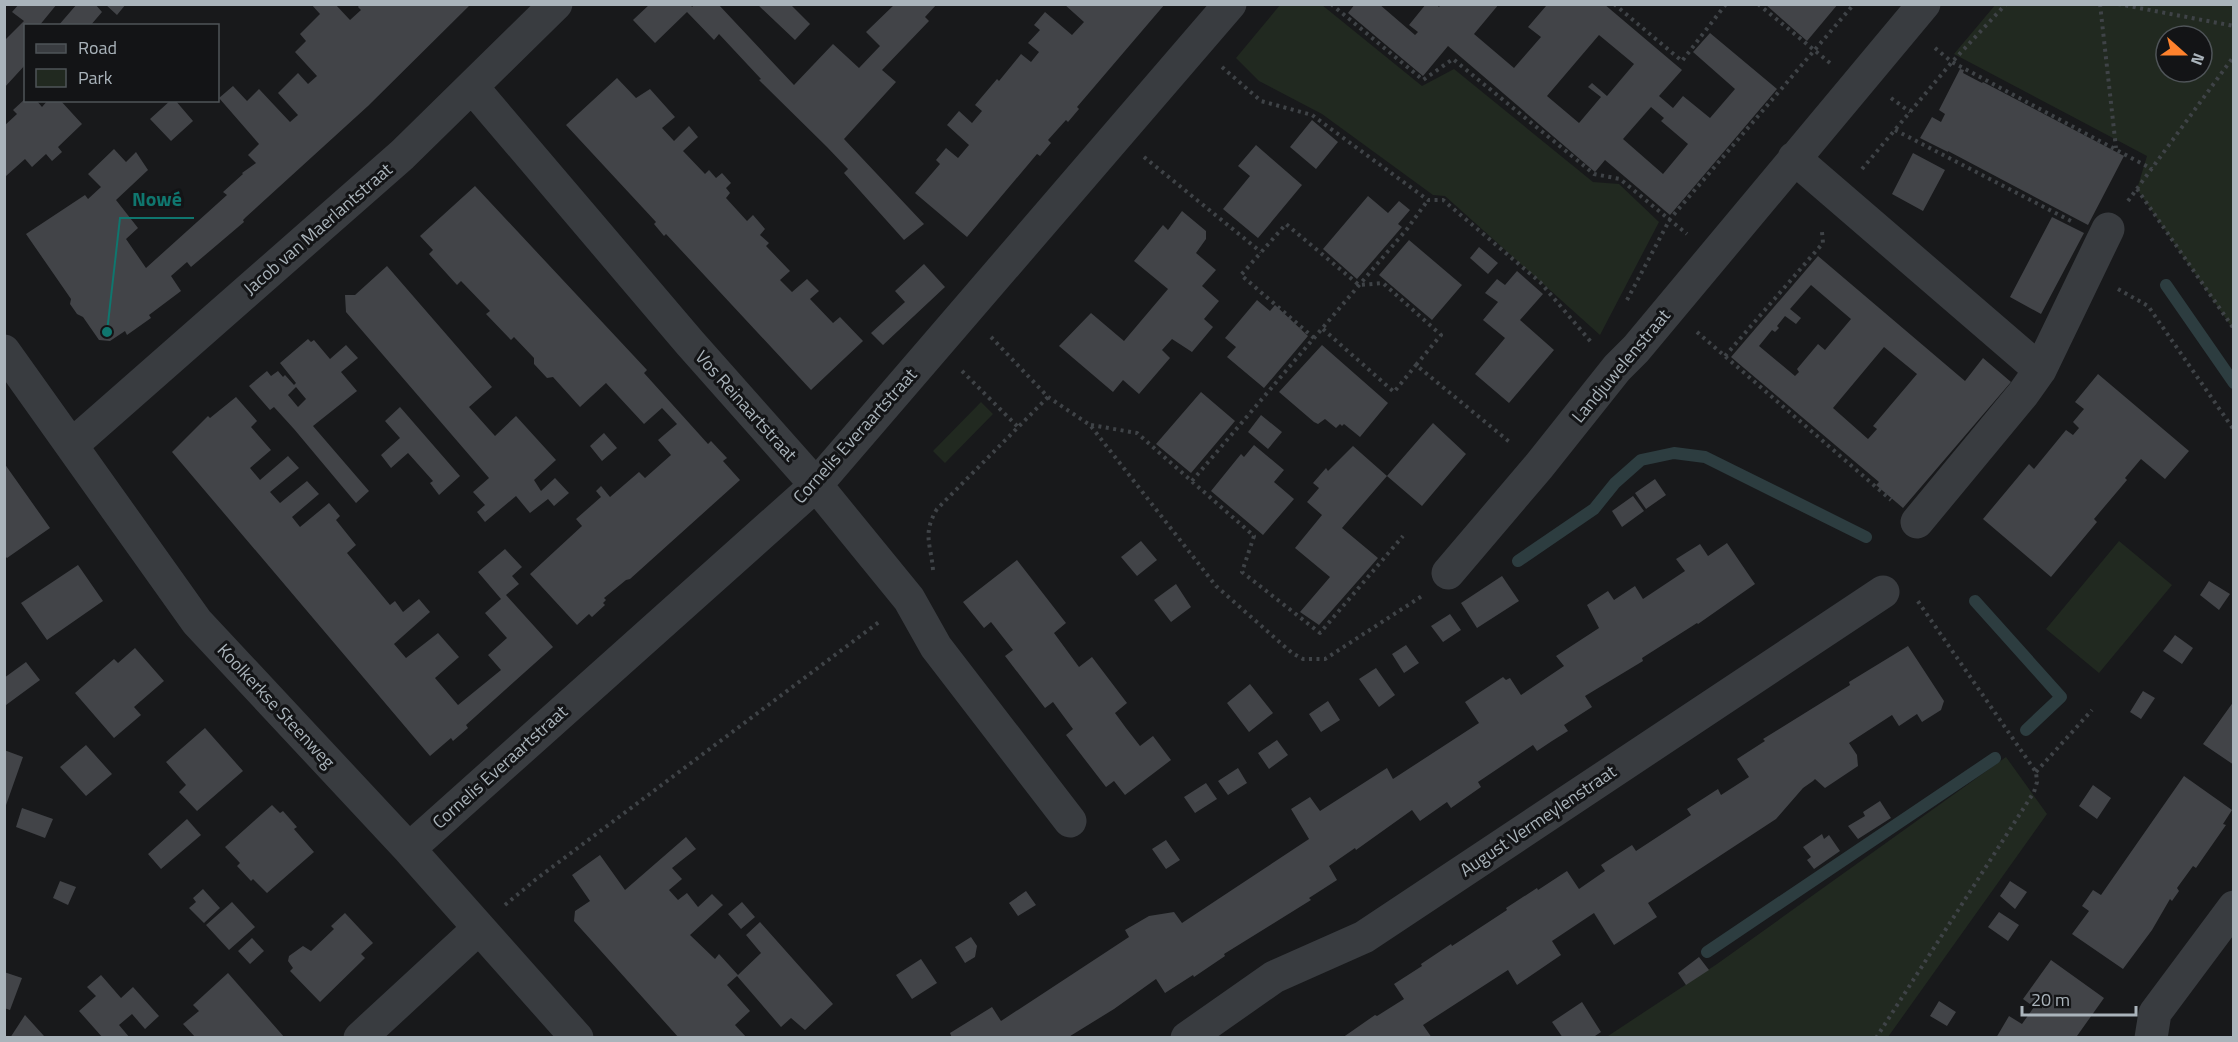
<svg xmlns="http://www.w3.org/2000/svg" width="2238" height="1042" viewBox="0 0 2238 1042" font-family="'Titillium Web',sans-serif">
	<style>
		.green { fill: #212920; fill-rule: evenodd }
		.lines { fill: none; stroke-linecap: round; stroke-linejoin: round }
		.stream { stroke: #2d3d40; stroke-width: 12 }
		.building { fill: #424448; fill-rule: evenodd }
		.path { stroke: #3f4347; stroke-width: 4; stroke-dasharray: 3 4.5; stroke-linecap: butt }
		.minor { stroke: #393c40; stroke-width: 33 }
		.labels { text-anchor: middle; stroke-width: 6; stroke-linejoin: round; paint-order: stroke }
		.street-label { font-size: 18px; fill: #aab4bb; stroke: #131416 }
		.leader { fill: none; stroke: #0f766e; stroke-width: 2 }
		.callout-dot { fill: #0f766e; stroke: #131416; stroke-width: 2 }
		.callout-label { font-size: 20px; text-anchor: middle; font-weight: bold; fill: #0f766e; stroke: #131416; stroke-width: 6; stroke-linejoin: round; paint-order: stroke }
	</style>
	<rect width="100%" height="100%" fill="#18191b"/>
	<!-- green -->
	<path class="green" d="M1996,4L2233,5V329L2137,189L2147,156L1954,54ZM2166,36H2202V72H2166Z
		M1280,5H1322L1422,86L1454,69L1593,182L1619,184L1659,222L1600,335L1445,196L1433,195L1322,114L1259,81L1236,58Z
		M981,402L993,414L945,463L933,451Z
		M2119,541L2172,585L2099,673L2046,629Z
		M2006,757L2047,814L1888,1037L1605,1038L1717,964Z"/>
	<g class="lines">
		<!-- stream -->
		<path class="stream" d="M2166,285L2234,383
			M1518,561L1594,509L1615,483L1641,460L1674,453L1705,457L1866,537
			M1975,601L2061,697L2026,730
			M1707,952L1995,758"/>
	</g>
	<!-- building -->
	<path class="building" d="M19,4H57L39,26H26V64L4,88V36L6,39L24,21L12,12Z
		M77,4H95L102,12L90,26H58Z
		M105,4H126L117,15Z
		M311,4H335L350,20L361,10L358,7L360,4H471L368,106L246,217L243,220L244,222L191,267L187,262L171,276L181,291L149,315L151,318L127,335L125,331L110,341L99,340L83,317L77,314L70,304L71,299L26,234L85,195L88,199L101,187L88,174L114,149L126,162L136,152L148,170L116,200L138,228L126,239L146,268L227,195L223,192L243,174L242,173L256,163L248,155L259,144L219,98L233,86L247,101L259,89L290,122L298,115L278,93L298,73L308,84L317,76L295,52L306,41L300,34L320,14Z
		M650,4H690L692,7L695,4H718L794,85L833,44L859,68L880,46L866,32L895,4H937L925,17L929,21L882,70L896,82L844,139L924,224L904,240L844,173L848,169L827,147L759,80L761,79L719,34L714,40L687,12L655,43L633,20Z
		M757,4H790L810,24L795,40Z
		M1064,4H1165L1077,107L1079,109L1068,122L1066,120L1048,140L1051,143L1040,156L1037,154L967,237L915,193L940,164L936,160L946,148L958,158L969,145L947,125L959,111L972,123L982,111L975,105L997,79L999,81L1021,54L1031,62L1039,52L1028,43L1040,30L1034,25L1045,12L1072,35L1084,22Z
		M1355,4H1379L1415,35L1418,32L1409,25L1426,4H1436L1439,7L1441,4H1499L1474,34L1514,68L1541,37L1528,27L1546,6L1545,4H1604L1682,70L1659,96L1673,108L1683,96L1710,118L1735,89L1693,52L1710,33L1777,89L1670,215L1605,160L1595,172L1448,46L1423,76L1348,13ZM1599,35L1634,64L1607,96L1592,83L1588,87L1601,97L1579,123L1547,96ZM1651,107L1664,118L1661,121L1688,144L1663,174L1623,139Z
		M1765,4H1838L1807,41Z
		M1960,69L1964,70L1963,73L1982,83L1983,82L2124,156L2088,225L1948,151V152L1920,138L1932,117L1941,122L1945,114L1939,110Z
		M617,78L636,98L650,89L675,117L662,128L674,141L689,126L698,137L683,151L705,174L709,170L716,178L722,173L731,183L726,188L730,193L726,198L747,221L753,215L765,229L760,235L769,243L766,246L790,271L780,280L792,292L807,279L819,291L810,299L833,323L840,317L863,341L811,390L666,234L664,236L654,224L656,222L566,125Z
		M26,98V100H36L42,107L48,100H60L82,124L58,147L62,152L52,161L46,154L32,167L25,159L6,176L4,175V126L17,114L13,110Z
		M171,100H175L193,121L171,141L150,119Z
		M1312,120L1338,142L1316,169L1290,147Z
		M1256,145L1302,185L1258,238L1223,209L1250,176L1238,166Z
		M1913,153L1945,170L1923,211L1892,194Z
		M475,186L647,370L644,373L708,444L711,441L727,458L723,461L740,480L630,579L626,580L604,598L606,600L603,603L605,605L592,617L589,614L577,625L530,574L582,526L576,519L601,497L596,491L601,486L610,497L639,472L645,478L671,455L658,440L677,424L662,408L644,424L606,383L580,407L553,377L547,378L534,364V358L514,337L511,340L486,314L490,311L461,281L457,285L429,254L433,250L420,236Z
		M1368,196L1388,213L1399,201L1410,210L1398,224L1402,227L1357,279L1323,249Z
		M1182,211L1206,231V239L1196,253L1216,270L1202,286L1219,301L1204,319L1213,327L1192,352L1172,339L1162,350L1170,358L1139,394L1123,380L1113,392L1059,346L1091,313L1124,341L1168,289L1134,261L1163,225L1168,230Z
		M2052,217L2084,233L2041,314L2010,297Z
		M1409,240L1462,285L1432,320L1379,275Z
		M1479,247L1498,263L1488,274L1470,258Z
		M1818,256L1965,381L1983,358L2011,382L1903,508L1876,485L1879,482L1731,357ZM1811,285L1851,319L1825,350L1818,344L1797,369L1799,372L1795,376L1759,346L1772,330L1775,332L1779,328L1777,326L1785,316L1796,324L1801,318L1790,309ZM1884,347L1917,374L1873,426L1877,429L1868,439L1833,408Z
		M924,264L945,287L883,345L871,333L905,302L895,291Z
		M387,266L492,387L469,407L495,436L516,416L556,460L534,480L541,491L555,478L569,493L554,506L548,499L530,513L516,496L485,522L477,512L485,505L473,492L489,478L346,312L345,295H355Z
		M1517,271L1543,294L1520,320L1554,350L1509,403L1475,374L1505,338L1483,320L1498,302L1485,293L1497,279L1505,285Z
		M1257,300L1270,311L1275,305L1308,336L1264,388L1227,357L1236,347L1225,338Z
		M308,339L311,342L314,340L330,359L346,345L358,358L341,372L357,391L313,426L369,491L356,503L294,429L274,407L270,410L249,386L267,371L271,376L278,371L283,377L285,375L294,385L296,383L280,363ZM296,387L306,399L298,407L288,395Z
		M1322,345L1388,403L1360,437L1344,424L1342,426L1340,424L1336,428L1325,419L1318,424L1314,422L1279,392Z
		M2098,374L2189,451L2165,479L2141,459L2125,478L2127,480L2094,519L2097,522L2051,577L1983,519L2029,464L2034,469L2066,430L2073,435L2079,428L2073,422L2084,409L2075,402Z
		M1201,392L1235,421L1191,473L1156,444Z
		M236,397L257,421L251,427L271,450L250,468L260,480L288,456L299,468L270,492L280,503L307,481L319,494L292,517L300,527L329,503L340,516L336,520L356,545L347,553L390,605L395,601L403,612L419,599L430,612L394,644L406,658L438,633L459,657L435,678L458,705L501,670L488,655L507,638L485,613L501,599L478,572L505,549L522,567L512,576L519,584L506,595L553,647L466,725L468,728L453,741L451,738L430,756L172,452L208,416L210,418Z
		M400,407L460,476L439,495L430,483L433,481L408,453L391,468L381,455L400,438L385,421Z
		M1261,415L1282,432L1268,449L1248,432Z
		M1433,423L1466,454L1422,506L1387,476Z
		M604,433L617,448L602,461L590,446Z
		M1254,445L1284,470L1274,482L1294,499L1263,535L1211,491L1241,454L1244,457Z
		M1353,446L1387,476L1342,528L1378,558L1319,625L1300,612L1330,577L1295,548L1322,515L1307,502L1319,488L1313,483L1326,468L1328,471Z
		M4,463L50,528L7,558L4,555Z
		M1655,479L1666,495L1646,509L1635,493Z
		M1633,496L1644,511L1622,527L1612,511Z
		M1141,541L1157,560L1137,576L1121,557Z
		M1727,543L1755,584L1698,624L1697,623L1642,658L1643,661L1585,696L1592,707L1564,725L1568,731L1552,741L1537,751L1533,745L1478,782L1481,787L1451,808L1447,802L1420,821L1412,810L1356,850L1355,848L1329,866L1337,880L1309,898L1311,900L1224,954L1225,956L1194,977L1193,975L1165,993L1156,979L1114,1009L1067,1038H952L950,1033L992,1007L1001,1021L1129,937L1125,930L1149,916L1174,912L1182,923L1309,839L1291,809L1310,797L1320,811L1387,768L1393,779L1479,723L1465,702L1503,677L1506,680L1510,678L1521,695L1564,666L1556,656L1599,628L1587,605L1608,591L1614,600L1635,586L1643,599L1685,571L1676,559L1700,544L1708,556Z
		M1017,560L1066,623L1054,633L1079,667L1092,657L1127,703L1115,713L1126,728L1140,746L1153,736L1171,760L1125,795L1114,781L1106,787L1066,735L1073,729L1053,702L1045,708L1005,656L1013,650L991,622L984,628L963,602Z
		M78,565L103,601L47,640L21,603Z
		M1502,576L1519,601L1477,628L1461,603Z
		M2209,581L2230,594L2219,610L2200,595Z
		M1176,584L1191,607L1171,622L1154,600Z
		M1450,614L1461,630L1443,642L1431,626Z
		M2175,635L2193,648L2182,664L2163,651Z
		M1406,645L1419,663L1404,673L1392,654Z
		M1908,646L1944,701L1941,710L1922,722L1917,714L1899,726L1892,715L1849,743L1857,755L1858,766L1825,788L1815,779L1813,781L1803,788L1776,819L1648,903L1657,917L1614,945L1594,913L1552,941L1561,955L1517,985L1508,970L1423,1025L1432,1038H1342L1375,1015L1377,1016L1404,999L1394,984L1422,966L1421,964L1451,944L1452,946L1507,910L1506,908L1537,888L1538,890L1567,871L1579,889L1605,871L1601,865L1632,845L1636,851L1691,815L1687,809L1718,789L1721,795L1749,777L1737,759L1765,741L1763,739L1850,685L1849,682Z
		M135,648L164,681L134,707L141,715L114,738L75,693L114,659L118,663Z
		M26,662L40,680L6,705L4,678Z
		M1376,668L1395,695L1379,707L1359,679Z
		M1250,684L1273,713L1249,732L1227,703Z
		M2143,691L2155,698L2141,719L2130,712Z
		M1328,701L1340,720L1321,732L1309,714Z
		M2234,701V765L2203,744Z
		M205,728L243,771L197,811L179,792L186,785L166,762Z
		M1277,740L1288,755L1269,769L1258,753Z
		M86,745L112,774L86,796L60,767Z
		M4,750L23,757L5,808H4Z
		M1238,768L1247,783L1228,795L1218,781Z
		M2184,776L2232,810L2223,824L2226,825L2196,868L2193,866L2177,888L2179,891L2172,901L2170,899L2152,930L2123,969L2072,934L2089,911L2082,906L2093,890L2101,895Z
		M1206,783L1217,799L1195,813L1184,797Z
		M2093,785L2111,798L2097,819L2079,806Z
		M1880,801L1891,818L1858,839L1848,826L1865,816L1863,812Z
		M272,805L280,813L283,811L297,827L294,829L314,852L267,893L253,879L251,881L237,866L240,863L225,847Z
		M22,808L53,819L45,838L16,827Z
		M187,819L201,835L161,869L148,854Z
		M1822,834L1824,839L1829,835L1840,851L1814,869L1807,860L1811,857L1803,847Z
		M686,837L696,849L672,868L682,879L669,890L678,900L687,893L698,907L712,894L723,905L690,935L715,959L719,954L738,975L761,953L746,935L760,922L833,1004L805,1030L791,1018L781,1027L737,976L727,985L750,1011L735,1025L747,1038H679L574,921L575,911L590,901L572,875L600,855L625,890Z
		M1166,840L1180,860L1166,869L1152,849Z
		M60,881L76,887L68,905L53,898Z
		M2010,881L2027,892L2015,909L2000,896Z
		M203,889L220,908L204,923L189,908L196,902L193,898Z
		M1026,891L1036,905L1018,916L1009,903Z
		M232,902L255,927L229,950L206,925Z
		M742,902L755,917L741,929L728,914Z
		M1999,912L2019,925L2008,941L1988,927Z
		M345,913L373,943L361,954L365,958L320,1002L290,971L293,968L288,961L289,956L303,946L311,951L334,929L331,926Z
		M971,937L977,946L975,957L965,963L955,947Z
		M252,938L264,951L250,964L238,951Z
		M1699,957L1709,970L1686,985L1678,973Z
		M921,959L937,983L912,999L896,975Z
		M2051,960L2104,998L2077,1036L1996,1038L2009,1016L2022,1024L2034,1007L2023,999Z
		M4,972L22,978L10,1010L4,1008Z
		M228,973L285,1038H196L183,1024L199,1011L193,1005Z
		M101,975L121,998L133,987L159,1016L145,1029L132,1014L119,1025L130,1038H103L79,1011L96,996L87,987Z
		M1939,1001L1956,1012L1947,1026L1930,1016Z
		M1582,1002L1601,1032L1592,1038H1563L1552,1022Z
		M25,1015L44,1036L42,1038H10Z"/>
	<g class="lines">
		<!-- path -->
		<path class="path" d="M1331,4L1423,80L1453,59L1594,174L1620,179L1687,234
			M1614,4L1682,61L1726,4
			M1758,4L1830,63
			M2100,4L2116,148
			M2118,4L2234,26
			M1935,48L1952,62L2152,169
			M1222,67L1261,101L1312,115L1428,200H1443L1540,282L1591,342
			M1891,98L1910,112
			M1895,130L2071,221
			M1144,157L1261,252
			M1862,169L1952,62L2006,4
			M2137,189L2234,329
			M2128,201L2234,56
			M2118,289L2148,306L2234,430
			M1627,300L1670,219L1854,4
			M1323,329L1394,392L1416,365
			M1697,332L1891,500
			M991,337L1048,397L1090,425L1216,586L1292,653L1303,659H1325L1422,596
			M1314,338L1241,275L1286,224L1359,285L1383,283L1441,335L1416,365L1512,444
			M1725,356L1823,243L1822,232
			M962,371L1019,428
			M1091,425L1137,433L1254,536L1242,572L1320,633L1403,536
			M1192,481L1407,229L1428,200
			M933,570C931,544 922,534 937,509L1048,397
			M2036,772L2092,710
			M505,905L535,880L879,622
			M1876,1038L2034,792L2037,782L2036,772L1917,600"/>
		<!-- minor -->
		<path class="minor" d="M473,88L690,343L816,485L909,599L936,647L1070,821
			M1794,158L2040,370L2108,229
			M4,351L197,622L409,849L577,1038
			M72,445L402,155L556,4
			M1917,522L2023,394L2040,370
			M1448,573L1539,466L1617,368L1636,349L1924,4
			M409,849L816,485L1230,4
			M360,1038L478,929
			M1187,1038L1274,977L1364,937L1883,592
			M2151,1038L2155,1013L2234,907"/>
	</g>
	<g class="labels">
		<!-- street labels -->
		<g class="street-label">
			<text transform="translate(318 229) rotate(-41)" y="6">Jacob van Maerlantstraat</text>
			<text transform="translate(1621 366) rotate(-50)" y="6">Landjuwelenstraat</text>
			<text transform="translate(746 406) rotate(48)" y="6">Vos Reinaartstraat</text>
			<text transform="translate(855 436) rotate(-48)" y="6">Cornelis Everaartstraat</text>
			<text transform="translate(276 706) rotate(47)" y="6">Koolkerkse Steenweg</text>
			<text transform="translate(500 767) rotate(-42)" y="6">Cornelis Everaartstraat</text>
			<text transform="translate(1538 821) rotate(-34)" y="6">August Vermeylenstraat</text>
		</g>
	</g>
	<!-- callouts -->
	<path class="leader" d="M107 332L120 218H194"/>
	<circle class="callout-dot" cx="107" cy="332" r="6"/>
	<g class="callout-label">
		<text x="157" y="206">Nowé</text>
	</g>
	<!-- border -->
	<rect width="2238" height="1042" fill="none" stroke="#aab4bb" stroke-width="12"/>
	<!-- legend -->
	<rect x="24" y="24" width="195" height="78" fill="#131416" stroke="#4f5458" stroke-width="1.5"/>
	<rect x="36" y="44" width="30" height="9" fill="#393c40" stroke="#4f5458" stroke-width="1.5"/>
	<text x="78" y="54" font-size="18" fill="#aab4bb">Road</text>
	<rect x="36" y="69" width="30" height="18" fill="#212920" stroke="#4f5458" stroke-width="1.5"/>
	<text x="78" y="84" font-size="18" fill="#aab4bb">Park</text>
	<!-- north arrow -->
	<g transform="translate(2184 54) rotate(111)"><circle r="28" fill="#131416" stroke="#4f5458" stroke-width="1.5"/>
	<path d="M0-4.5L10 22L0 15L-10 22Z" fill="#fe822d"/>
	<text y="-9" font-size="16" font-weight="bold" text-anchor="middle" fill="#aab4bb">N</text>
	</g>
	<!-- scale -->
	<path d="M2022 1006v9h114v-9" fill="none" stroke="#aab4bb" stroke-width="3"/>
	<text x="2031" y="1006" font-size="18" fill="#aab4bb" stroke="#131416" stroke-width="4.5" paint-order="stroke">20 m</text>
</svg>
